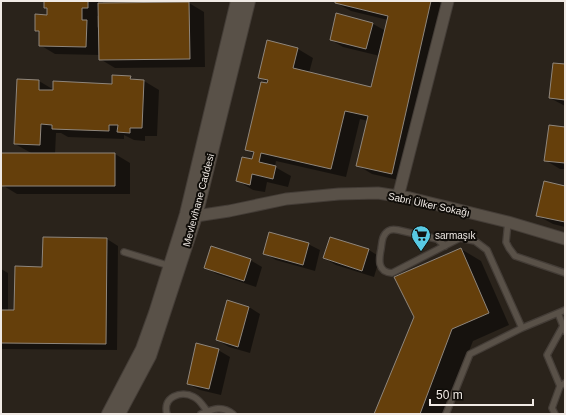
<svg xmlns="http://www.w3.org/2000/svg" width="566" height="415" viewBox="0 0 566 415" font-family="Helvetica,sans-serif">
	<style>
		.shadow { fill: #0007; fill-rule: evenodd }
		.building { fill: #653f0b; stroke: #8f867c }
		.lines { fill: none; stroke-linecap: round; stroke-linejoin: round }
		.lane-casing { stroke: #443d37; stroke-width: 8 }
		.street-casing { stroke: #443d37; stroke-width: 13 }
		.secondary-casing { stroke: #443d37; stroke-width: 14 }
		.lane { stroke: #595148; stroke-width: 5.5 }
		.street { stroke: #595148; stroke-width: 11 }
		.secondary { stroke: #595148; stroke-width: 12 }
		.labels { text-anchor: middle; stroke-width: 4; stroke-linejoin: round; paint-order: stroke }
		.street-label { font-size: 10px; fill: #f0eae5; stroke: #100d09 }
		.poi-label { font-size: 10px; fill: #f0eae5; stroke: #100d09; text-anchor: start }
	</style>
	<rect width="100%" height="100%" fill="#2a231b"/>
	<!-- shadow -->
	<path class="shadow" d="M45,1H103V4L189,3L204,12L205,67L115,68L100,59V55L55,54L40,45V33L36,31L48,16V10L45,8ZM97,16H99L100,29L97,27Z
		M336,1H437L447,7L407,182L372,174L357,165L368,121L360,119L346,177L276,161L275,167L291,176L288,187L267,182L265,192L253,190L238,181L253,160L254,154L246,150L271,84L259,77L298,49L313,58L309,73L372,88L380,56L343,47L331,40L373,24L386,31L388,20L351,11L336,3Z
		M565,65V106L550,98Z
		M130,77L137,81H144L159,90L157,136H145V141L134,140L124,135V139L68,137L61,133H56L55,154H115L130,163V194H17L2,185L33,154L15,144L18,80L39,81L54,90L113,85Z
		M565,128V169H560L545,160Z
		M565,187V227L553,224L538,216Z
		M330,238L369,250L380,257L374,277L336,265L324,258Z
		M107,239L118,246L117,350L1,349V269L8,273V311H15Z
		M308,244L320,250L315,271L276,260L264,253Z
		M461,249L481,261L509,325L473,341L444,414H375Z
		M250,260L262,267L256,287L217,274L206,268Z
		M249,307L260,314L250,353L229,347L217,340Z
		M218,350L230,357L221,395L200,390L188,384Z"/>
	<!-- building -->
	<path class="building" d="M44,1H88V8H82V20H87L86,47L39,46V31H35V14L47,15V8H44Z
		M335,1H431L392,174L356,166L368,116L345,111L331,169L261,153L259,162L276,166L273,179L252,174L250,185L236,181L242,157L252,159L254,152L245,150L261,82L267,83L268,80L258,78L267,40L298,48L293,68L371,87L388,16L335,3Z
		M189,2L190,59L99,60L98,3Z
		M336,13L373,23L366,49L330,40Z
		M553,63L565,64V100L549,98Z
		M112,75L131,76L130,79L144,80L142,128H130V133L117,132L118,125H109V131L52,129V125L41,124L40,145L14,144L17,79L39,80V90H53V81L112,84Z
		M549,125L565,127V163L544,161Z
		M1,153H115V186H1Z
		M544,181L565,186V222L536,216Z
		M269,232L309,243L303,265L263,254Z
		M43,237L107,238L106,344L1,343V310H14L15,266L42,267Z
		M330,237L369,249L362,271L323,258Z
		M211,246L251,259L244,281L204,268Z
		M461,248L489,313L452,329L420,414H374L414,317L394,277Z
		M227,300L249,307L238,347L216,340Z
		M196,343L219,349L209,389L187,384Z"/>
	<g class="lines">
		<!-- lane casing -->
		<g class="lane-casing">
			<path id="lane" d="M508,222L506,242L509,248L515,256L565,273
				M445,246L437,239L398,230C394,229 391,229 388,231C382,235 382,242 381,249C379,259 377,272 392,273L460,238L475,241L487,250L522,328
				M124,252L170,266
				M558,313L565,331
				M560,386L565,383
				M167,414C162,397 181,390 194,397C200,400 203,406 207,411
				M201,414C213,409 222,405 233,414
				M446,414L470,354L522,328L565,310
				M555,414L552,408L560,386L547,355L563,326"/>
		</g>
		<!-- street casing -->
		<g class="street-casing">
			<path id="street" d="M398,197L448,1
				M196,216L229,211L286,199L339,194L378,193L410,198L508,222L565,239"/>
		</g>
		<!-- secondary casing -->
		<g class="secondary-casing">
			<path id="secondary" d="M108,414L142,349L155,313L186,214L237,1
				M119,414L150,356L196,216L249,1"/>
		</g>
		<!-- lane -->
		<use href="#lane" class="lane"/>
		<!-- street -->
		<use href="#street" class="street"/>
		<!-- secondary -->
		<use href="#secondary" class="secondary"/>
	</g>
	<!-- icons -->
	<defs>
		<g id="supermarket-pin" transform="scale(1)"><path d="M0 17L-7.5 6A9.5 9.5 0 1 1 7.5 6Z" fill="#58c9e3" stroke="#100d09"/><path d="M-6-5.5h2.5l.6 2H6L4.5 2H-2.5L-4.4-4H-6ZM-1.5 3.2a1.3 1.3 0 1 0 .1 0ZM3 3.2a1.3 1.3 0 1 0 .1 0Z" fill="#111"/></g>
	</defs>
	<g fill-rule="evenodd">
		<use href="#supermarket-pin" x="421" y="235"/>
	</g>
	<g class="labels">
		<!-- street labels -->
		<g class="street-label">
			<text transform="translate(198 200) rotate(-75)" y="4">Mevlevihane Caddesi</text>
			<text transform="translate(429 204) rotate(12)" y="4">Sabri Ülker Sokağı</text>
		</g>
		<!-- poi labels -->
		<g class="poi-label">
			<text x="435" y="239">sarmaşık</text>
		</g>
	</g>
	<!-- border -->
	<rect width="566" height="415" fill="none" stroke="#f0eae5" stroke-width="4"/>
	<!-- scale -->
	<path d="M430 399v6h103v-6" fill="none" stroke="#f0eae5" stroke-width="2"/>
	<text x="436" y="399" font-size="12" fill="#f0eae5" stroke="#100d09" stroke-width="3" paint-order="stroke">50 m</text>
</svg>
